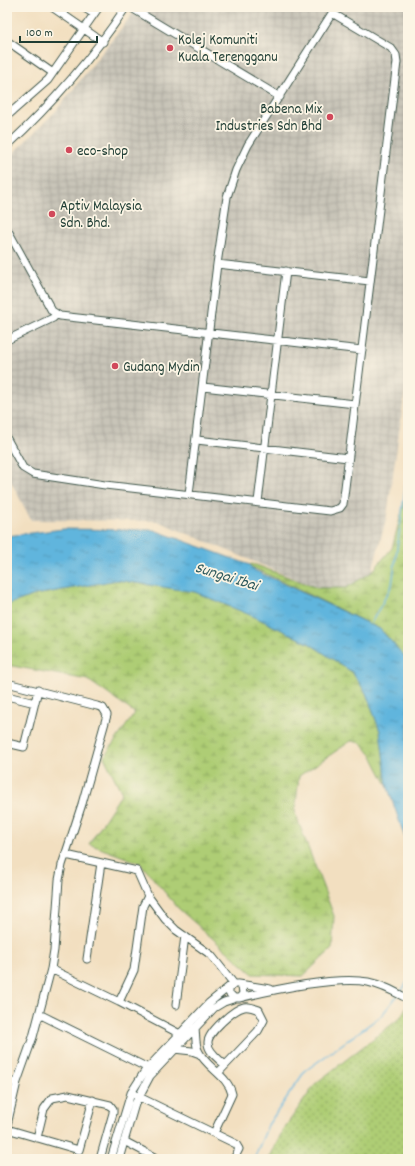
<svg xmlns="http://www.w3.org/2000/svg" width="415" height="1166" viewBox="0 0 415 1166" font-family="Dekko,sans-serif">
	<style>
		.industrial { fill: url(#industrial-grid) }
		.grass { fill: url(#grass-dots); stroke: #668554 }
		.wetland { fill: url(#wetland-marsh); stroke: #668554 }
		.water { fill: url(#water-ripples); stroke: #407988 }
		.lines { fill: none; stroke-linecap: round; stroke-linejoin: round }
		.stream { stroke: #61b5dd; stroke-width: 1.5 }
		.minor-casing { stroke: #3f5549; stroke-width: 9 }
		.minor { stroke: #fff; stroke-width: 7 }
		.poi-dot { fill: #d1495b; stroke: #fcf5e5; stroke-width: 1.5 }
		.labels { text-anchor: middle; stroke-width: 3.5; stroke-linejoin: round; paint-order: stroke }
		.poi-label { font-size: 15px; fill: #1f3d34; stroke: #fcf5e5; text-anchor: start }
		.water-label { font-size: 16px; font-style: italic; fill: #305b5e; stroke: #fcf5e5 }
	</style>
	<defs>
		<pattern id="industrial-grid" width="8" height="8" patternUnits="userSpaceOnUse"><rect width="8" height="8" fill="#c8c4b8"/><path d="M0 4h8M4 0v8" fill="none" stroke="#aba99f"/></pattern>
		<pattern id="grass-dots" width="8" height="8" patternUnits="userSpaceOnUse"><rect width="8" height="8" fill="#aecd75"/><path d="M2 2h.1M6 6h.1" fill="none" stroke="#8da861" stroke-width="1.8" stroke-linecap="round"/></pattern>
		<pattern id="wetland-marsh" width="20" height="14" patternUnits="userSpaceOnUse"><rect width="20" height="14" fill="#aecd75"/><path d="M1 5h8M5 5V1M11 12h8M15 12V8" fill="none" stroke="#8da861"/></pattern>
		<pattern id="water-ripples" width="26" height="14" patternUnits="userSpaceOnUse"><rect width="26" height="14" fill="#61b5dd"/><path d="M2 4q2-2 4 0t4 0M15 11q2-2 4 0t4 0" fill="none" stroke="#4f94b4"/></pattern>
	</defs>
	<rect width="100%" height="100%" fill="#fcf5e5"/>
	<filter id="ink" filterUnits="userSpaceOnUse"><feTurbulence type="fractalNoise" baseFrequency=".025" numOctaves="2"/><feDisplacementMap in="SourceGraphic" scale="8" xChannelSelector="R" yChannelSelector="G"/><feConvolveMatrix kernelMatrix="1 2 1 2 8 2 1 2 1" color-interpolation-filters="sRGB"/></filter>
	<filter id="wash" filterUnits="userSpaceOnUse"><feTurbulence type="fractalNoise" baseFrequency=".012" numOctaves="4" result="noise"/><feDisplacementMap in="SourceGraphic" scale="16" xChannelSelector="R" yChannelSelector="G"/><feGaussianBlur stdDeviation="0.9" result="paint"/><feColorMatrix in="noise" values="0 0 0 0 0 0 0 0 0 0 0 0 0 0 0 0 0 1.4 0 .05"/><feComposite in="paint" operator="in"/></filter>
	<g filter="url(#wash)">
		<rect width="100%" height="100%" fill="#f2dfc0"/>
		<!-- industrial -->
		<path class="industrial" d="M138,7H408V371L387,515L372,572L346,588H317L157,521L31,520L7,474V159L56,111Z"/>
		<!-- grass -->
		<path class="grass" d="M408,1004V1159H269L283,1130L316,1083L400,1018Z"/>
		<!-- wetland -->
		<path class="wetland" d="M408,489V660L380,629L250,566L251,564L256,565L317,588H346L372,572L392,548Z
			M117,580L195,592L255,617L310,644L352,672L366,693L380,731L387,785L372,756L361,743L351,741L299,776L295,813L334,916L332,949L303,976L253,974L179,909L140,863L89,844L122,793L104,757L135,713L88,680L7,665V605L35,595Z"/>
		<!-- water -->
		<path class="water" d="M63,529L154,530L250,565L252,569L380,629L408,660V847L387,785L380,731L366,693L352,672L310,644L255,617L195,592L117,580L35,595L7,605V536Z"/>
		<g class="lines">
			<!-- stream -->
			<path class="stream" d="M370,625L392,585L408,468
				M400,993L408,981
				M254,1159L268,1125L305,1071L381,1016L397,996"/>
		</g>
	</g>
	<g filter="url(#ink)">
		<g class="lines">
			<!-- minor casing -->
			<g class="minor-casing">
				<path id="minor" d="M52,7L103,42
					M83,7L94,14
					M130,7L280,97
					M7,41L53,73
					M7,116L48,80L99,7
					M7,146C52,104 92,58 126,7
					M7,229L52,311L60,316L362,350
					M217,264L370,281
					M7,340L53,318L56,315
					M203,387L355,404
					M7,439L23,468L33,474L105,485L330,511L340,508L343,504L397,62L396,55L391,48L332,13
					M197,440L348,458
					M189,494L217,264L227,197L236,170L248,145L336,7
					M258,502L286,271
					M7,683L97,706L103,708L107,715L82,804L62,865L59,880L54,950L51,969L33,1037L17,1082L7,1125
					M7,696L35,703
					M7,743L24,747L38,690
					M66,855L137,871L148,896L165,919L176,930L211,955L234,984H238L242,987L243,994L239,998H234L229,993V989L234,984
					M87,959L101,863
					M51,969L119,1002L180,1034
					M239,984L270,989
					M239,998C273,990 335,976 368,982C383,985 395,992 408,999
					M119,1002L134,970L143,906L148,896
					M176,1005L185,936
					M39,1014L148,1068
					M195,1028C196,1036 195,1046 199,1052C207,1068 228,1076 232,1094L214,1133
					M174,1049L192,1051L200,1054
					M218,1073L258,1031L264,1020L259,1010C254,1008 249,1006 244,1007C234,1009 207,1033 208,1043C208,1052 219,1059 225,1065
					M7,1082H17
					M135,1095L236,1144L239,1149L234,1159
					M7,1129L79,1150L93,1100
					M37,1138L44,1109L52,1098L68,1095L110,1105L113,1109V1113L100,1159
					M124,1141L158,1159
					M111,1159L131,1093L145,1071L209,1003L230,986
					M119,1159L135,1104L150,1076L214,1008L224,1002L236,998"/>
			</g>
			<!-- minor -->
			<use href="#minor" class="minor"/>
		</g>
	</g>
	<!-- markers -->
	<g class="poi-dot">
		<circle cx="170" cy="48" r="4"/>
		<circle cx="330" cy="117" r="4"/>
		<circle cx="69" cy="150" r="4"/>
		<circle cx="52" cy="214" r="4"/>
		<circle cx="115" cy="366" r="4"/>
	</g>
	<g class="labels">
		<!-- poi labels -->
		<g class="poi-label">
			<text x="178" y="44">Kolej Komuniti<tspan x="178" dy="17">Kuala Terengganu</tspan></text>
			<text x="322" y="113" text-anchor="end">Babena Mix<tspan x="322" dy="17">Industries Sdn Bhd</tspan></text>
			<text x="77" y="155">eco-shop</text>
			<text x="60" y="210">Aptiv Malaysia<tspan x="60" dy="17">Sdn. Bhd.</tspan></text>
			<text x="123" y="371">Gudang Mydin</text>
		</g>
		<!-- water labels -->
		<g class="water-label">
			<text transform="translate(227 575) rotate(17)" y="6">Sungai Ibai</text>
		</g>
	</g>
	<!-- margin -->
	<rect width="415" height="1166" fill="none" stroke="#fcf5e5" stroke-width="24"/>
	<!-- scale -->
	<path d="M20 36v6h77v-6" fill="none" stroke="#1f3d34" stroke-width="2"/>
	<text x="26" y="36" font-size="12" fill="#1f3d34" stroke="#fcf5e5" stroke-width="3" paint-order="stroke">100 m</text>
</svg>
